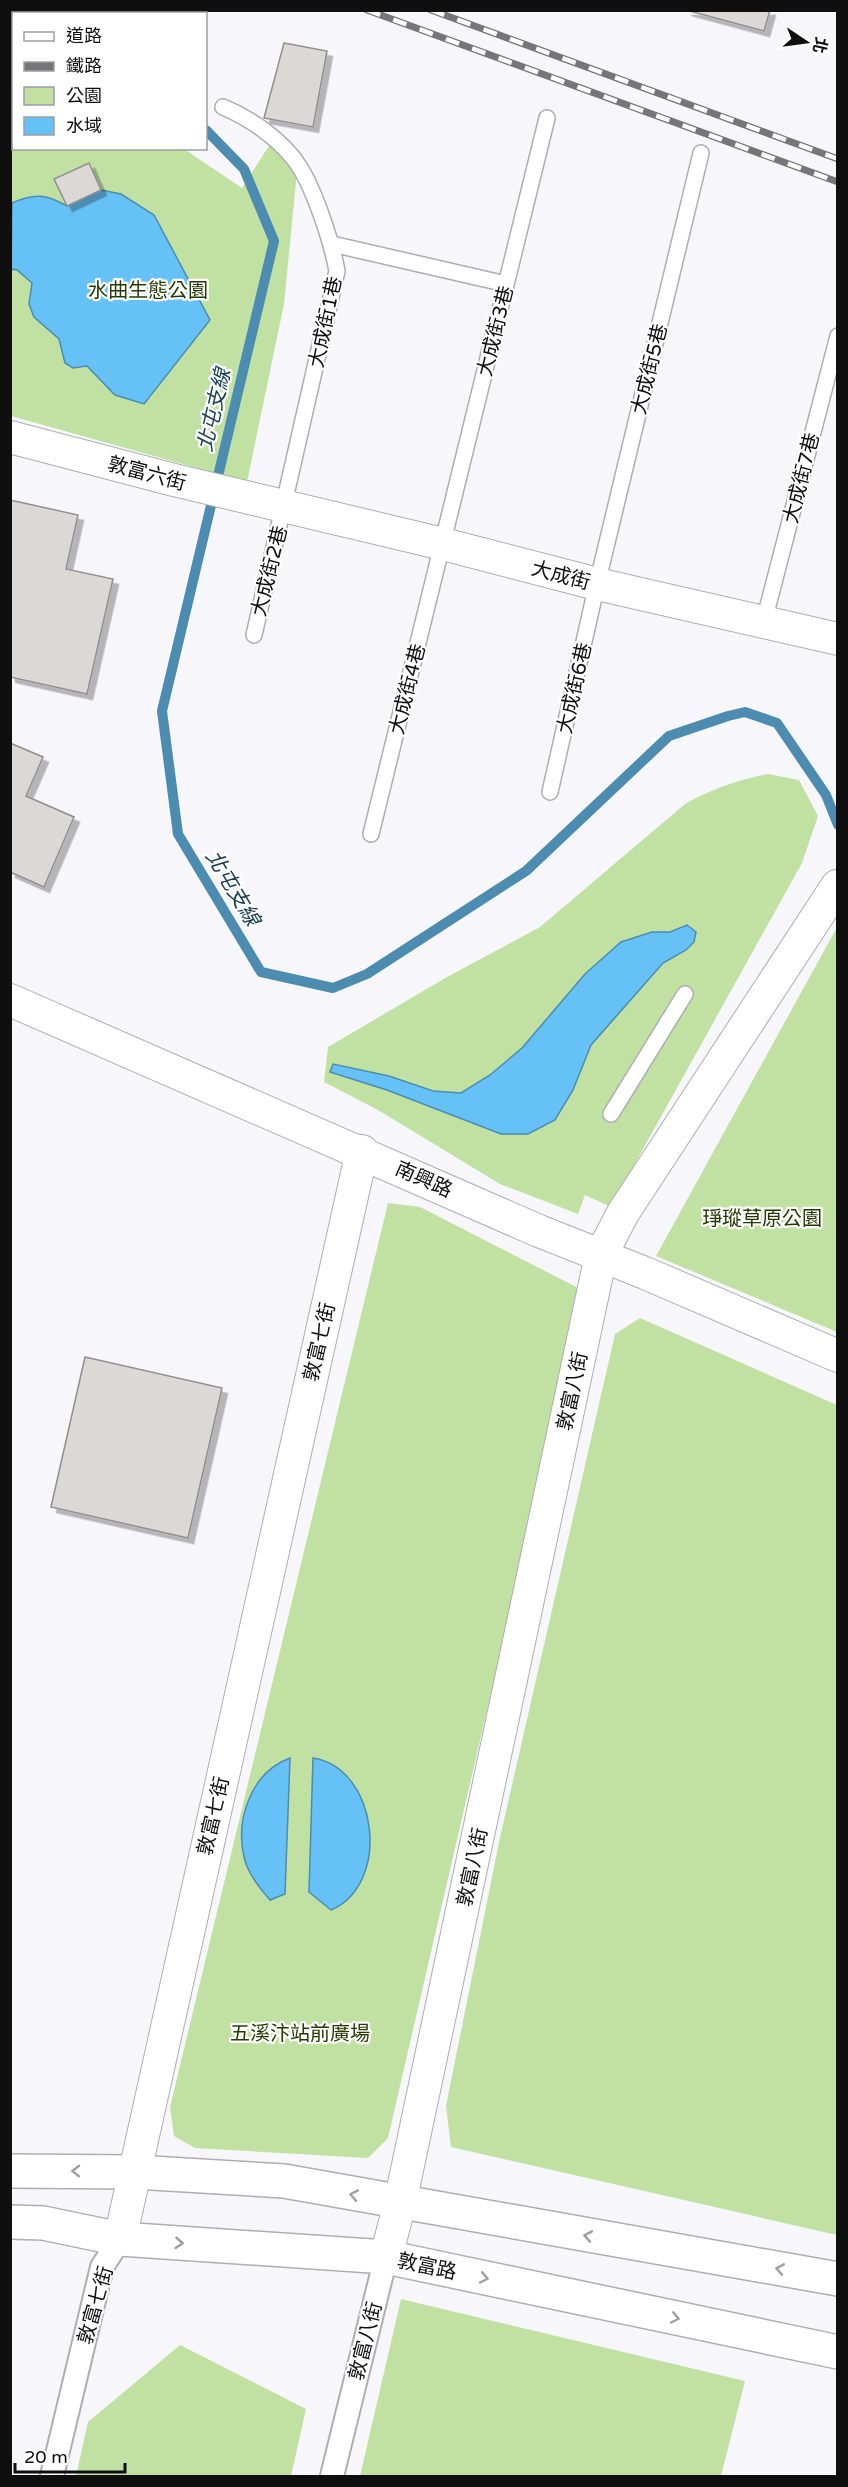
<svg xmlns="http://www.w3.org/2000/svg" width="848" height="2487" viewBox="0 0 848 2487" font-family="'Varela Round','Noto Sans TC',sans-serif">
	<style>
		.green { fill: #c0e1a2 }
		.water { fill: #66c1f6; stroke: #4c8cb1; stroke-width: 1.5 }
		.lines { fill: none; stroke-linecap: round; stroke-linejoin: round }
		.stream { stroke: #4c8cb1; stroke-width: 10 }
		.building { fill: #dbd8d6; stroke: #938f8e; stroke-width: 1.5; filter: url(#shadow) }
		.service-casing { stroke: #adaeb1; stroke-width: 18 }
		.pedestrian-casing { stroke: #adaeb1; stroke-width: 26 }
		.minor-casing { stroke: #adaeb1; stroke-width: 34 }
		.tertiary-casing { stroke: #adaeb1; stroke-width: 36 }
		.service { stroke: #fff; stroke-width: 15 }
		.pedestrian { stroke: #fff; stroke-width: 22 }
		.minor { stroke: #fff; stroke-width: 32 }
		.tertiary { stroke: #fff; stroke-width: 33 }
		.rail-casing { stroke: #767678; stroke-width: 7 }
		.rail { stroke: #fff; stroke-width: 4.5; stroke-dasharray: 14; stroke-linecap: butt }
		.oneway { stroke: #9f9f9f }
		.labels { text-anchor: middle; stroke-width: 4.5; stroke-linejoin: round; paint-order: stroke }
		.park-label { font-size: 20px; fill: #233b00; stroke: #fff }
		.street-label { font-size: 20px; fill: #0f0f10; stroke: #fff }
		.water-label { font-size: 21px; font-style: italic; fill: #173e54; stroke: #fff }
	</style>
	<defs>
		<filter id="shadow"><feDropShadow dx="5.5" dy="5.5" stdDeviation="0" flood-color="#0004"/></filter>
	</defs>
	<rect width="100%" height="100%" fill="#f7f7fb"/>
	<!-- green -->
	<path class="green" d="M10,81L14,82V148L184,149L242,188L272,141L297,172L284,304L247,482L11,416Z
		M768,774L799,780L818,816L802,863L618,1194L613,1208L585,1195L578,1214L500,1184L378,1110L324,1082L328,1047L447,977L540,927L685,804C712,789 737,780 768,774Z
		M836,929L838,933L837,1332L656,1256Z
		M388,1203L420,1207L584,1291L388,2138L368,2158L195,2148L174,2136L170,2107Z
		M640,1318L837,1405V2235L451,2147L446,2106L499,1842L615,1334Z
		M401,2299L745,2381L721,2476H360Z
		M180,2345L306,2409L291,2476H76L88,2422Z"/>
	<!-- water -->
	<path class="water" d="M101,190L121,194L154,215L210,320L144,404L115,395L87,366L73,368L65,363L59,339L34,317L29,304L32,283L17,270L11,269L12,203C34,193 46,194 67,206Z
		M687,925L696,932L694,942L686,950L663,963L591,1045L573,1090L555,1120L528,1134H501L387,1090L330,1072L333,1064L389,1076L433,1091L461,1093L490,1075L522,1048L585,974L621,942L652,932H670Z
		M290,1758L285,1894L270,1900C260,1889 250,1876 245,1861C234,1821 251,1772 290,1758Z
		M313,1758C378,1768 392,1884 331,1910L309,1892Z"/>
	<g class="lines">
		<!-- stream -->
		<path class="stream" d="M10,56L14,57
			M206,130L244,169L274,241L162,711L178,834L261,972L333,988L367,974L526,871L669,736L728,716L745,712L777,723L826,795L838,825"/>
	</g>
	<!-- building -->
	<path class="building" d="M686,10H770L764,31Z
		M284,43L327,51L313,127L264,118Z
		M89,163L101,190L67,206L54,179Z
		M10,500L78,515L66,569L113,579L87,694L10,677Z
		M10,743L43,757L26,796L74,817L44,887L10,872Z
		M85,1357L222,1388L188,1538L51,1507Z"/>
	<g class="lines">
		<!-- service casing -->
		<g class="service-casing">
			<path id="service" d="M223,107C250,118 283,141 299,166C315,191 332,243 337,271L254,635
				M332,244L506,284
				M764,621L838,336
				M550,792L597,584L701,153
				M371,834L547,118
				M611,1114L685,994"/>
		</g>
		<!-- pedestrian casing -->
		<g class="pedestrian-casing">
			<path id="pedestrian" d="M52,2476L102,2267L120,2239
				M332,2476L386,2257"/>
		</g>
		<!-- minor casing -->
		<g class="minor-casing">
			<path id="minor" d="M10,437L174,480L443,544L597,584L838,639
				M10,1000L539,1231L645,1273L838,1356
				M120,2239L362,1151
				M386,2257L400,2203L601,1255L623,1213L837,886"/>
		</g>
		<!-- tertiary casing -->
		<g class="tertiary-casing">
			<path id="tertiary" d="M10,2171L135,2172L284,2181L838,2279
				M10,2222L43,2223L120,2239L386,2257L838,2352"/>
		</g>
		<!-- service -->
		<use href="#service" class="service"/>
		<!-- pedestrian -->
		<use href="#pedestrian" class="pedestrian"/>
		<!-- minor -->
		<use href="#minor" class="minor"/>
		<!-- tertiary -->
		<use href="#tertiary" class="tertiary"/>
		<!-- rail casing -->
		<g class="rail-casing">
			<path id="rail" d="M367,10L838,182
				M431,10L838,159"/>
		</g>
		<!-- rail -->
		<use href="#rail" class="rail"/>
	</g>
	<!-- one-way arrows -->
	<defs><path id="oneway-chevron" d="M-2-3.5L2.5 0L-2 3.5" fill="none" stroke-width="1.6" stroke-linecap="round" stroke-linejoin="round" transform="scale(1.5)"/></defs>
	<g class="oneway">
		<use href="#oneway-chevron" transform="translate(76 2171) rotate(-179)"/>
		<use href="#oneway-chevron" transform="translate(354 2195) rotate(-169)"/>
		<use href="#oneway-chevron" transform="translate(588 2236) rotate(-170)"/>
		<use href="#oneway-chevron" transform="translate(179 2243) rotate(4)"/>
		<use href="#oneway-chevron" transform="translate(780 2269) rotate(-170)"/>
		<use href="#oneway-chevron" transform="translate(484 2278) rotate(12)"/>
		<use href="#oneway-chevron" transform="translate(675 2318) rotate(12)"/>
	</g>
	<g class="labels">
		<!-- park labels -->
		<g class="park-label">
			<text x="148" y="297">水曲生態公園</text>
			<text x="762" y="1225">琤瑽草原公園</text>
			<text x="300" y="2040">五溪汴站前廣場</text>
		</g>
		<!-- street labels -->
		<g class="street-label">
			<text transform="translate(325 322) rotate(-78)" y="7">大成街1巷</text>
			<text transform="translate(495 331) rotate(-76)" y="7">大成街3巷</text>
			<text transform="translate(649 369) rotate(-76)" y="7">大成街5巷</text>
			<text transform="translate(147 473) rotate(15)" y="7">敦富六街</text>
			<text transform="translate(801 478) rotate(-76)" y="7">大成街7巷</text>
			<text transform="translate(269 571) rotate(-76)" y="7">大成街2巷</text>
			<text transform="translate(561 575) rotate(15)" y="7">大成街</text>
			<text transform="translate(574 688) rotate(-77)" y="7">大成街6巷</text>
			<text transform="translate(407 689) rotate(-76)" y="7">大成街4巷</text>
			<text transform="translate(424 1179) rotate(24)" y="7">南興路</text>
			<text transform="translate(319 1342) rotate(-77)" y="7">敦富七街</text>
			<text transform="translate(572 1391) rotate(-78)" y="7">敦富八街</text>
			<text transform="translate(213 1816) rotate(-77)" y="7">敦富七街</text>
			<text transform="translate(472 1867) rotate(-78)" y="7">敦富八街</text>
			<text transform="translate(427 2266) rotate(12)" y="7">敦富路</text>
			<text transform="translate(95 2305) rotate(-74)" y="7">敦富七街</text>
			<text transform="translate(365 2341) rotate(-76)" y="7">敦富八街</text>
		</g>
		<!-- water labels -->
		<g class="water-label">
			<text transform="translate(214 410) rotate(-77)" y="7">北屯支線</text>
			<text transform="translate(233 888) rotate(59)" y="7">北屯支線</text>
		</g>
	</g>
	<!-- border -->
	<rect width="848" height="2487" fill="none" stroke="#0f0f10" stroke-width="24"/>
	<!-- legend -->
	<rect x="12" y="12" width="195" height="138" fill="#ffffff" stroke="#9f9f9f" stroke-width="1.5"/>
	<rect x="24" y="32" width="30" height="9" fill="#ffffff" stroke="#9f9f9f" stroke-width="1.5"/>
	<text x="66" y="42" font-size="18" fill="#0f0f10">道路</text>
	<rect x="24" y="62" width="30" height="9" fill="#767678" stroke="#9f9f9f" stroke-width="1.5"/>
	<text x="66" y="72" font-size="18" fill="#0f0f10">鐵路</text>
	<rect x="24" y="87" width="30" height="18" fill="#c0e1a2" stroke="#9f9f9f" stroke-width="1.5"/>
	<text x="66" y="102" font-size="18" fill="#0f0f10">公園</text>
	<rect x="24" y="117" width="30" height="18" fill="#66c1f6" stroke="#9f9f9f" stroke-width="1.5"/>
	<text x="66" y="132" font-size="18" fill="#0f0f10">水域</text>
	<!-- north arrow -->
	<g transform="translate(806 42) rotate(103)" stroke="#ffffff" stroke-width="4.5" paint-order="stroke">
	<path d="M0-4.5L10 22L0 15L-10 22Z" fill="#0f0f10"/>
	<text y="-9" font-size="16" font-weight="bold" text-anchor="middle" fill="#0f0f10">北</text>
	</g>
	<!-- scale -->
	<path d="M15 2463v9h110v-9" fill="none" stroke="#0f0f10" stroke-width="3"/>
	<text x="24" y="2463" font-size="18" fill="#0f0f10" stroke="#ffffff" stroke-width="4.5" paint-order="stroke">20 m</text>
</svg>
